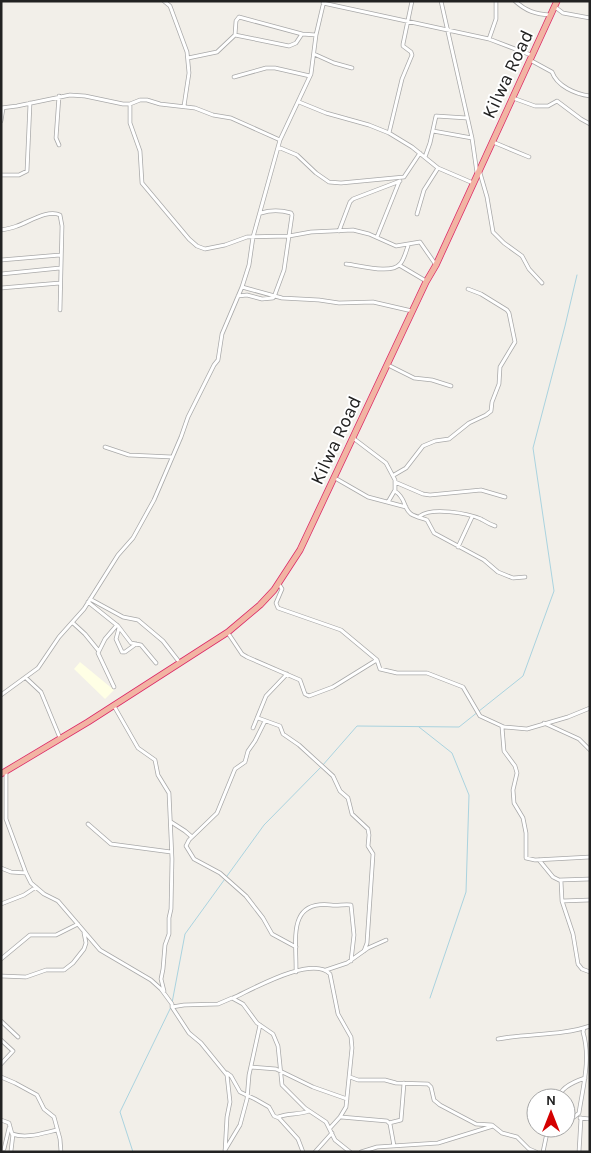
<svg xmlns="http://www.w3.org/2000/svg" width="591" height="1153" viewBox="0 0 591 1153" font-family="Karla,sans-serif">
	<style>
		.education { fill: #ffffe5 }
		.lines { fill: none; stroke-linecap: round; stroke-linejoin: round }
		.stream { stroke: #aad3df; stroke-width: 1 }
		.minor-casing { stroke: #a9a9a9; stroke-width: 4.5 }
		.trunk-casing { stroke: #dc2a67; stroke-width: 7 }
		.minor { stroke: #fff; stroke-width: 3 }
		.trunk { stroke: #f2b4a3; stroke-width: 5.5 }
		.labels { text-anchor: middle; stroke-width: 4; stroke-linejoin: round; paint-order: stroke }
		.street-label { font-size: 19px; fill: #222; stroke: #fff }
	</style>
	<rect width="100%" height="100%" fill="#f2efe9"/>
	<!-- education -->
	<path class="education" d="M80,662L114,690L105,699L74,669Z"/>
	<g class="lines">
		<!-- stream -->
		<path class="stream" d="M419,727L452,753L469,795L466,892L430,998
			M172,1003L185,934L264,825L322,766L357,726L459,727L523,676L554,591L533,448L565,326L577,275
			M133,1152L120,1112L171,1007"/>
		<!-- minor casing -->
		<g class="minor-casing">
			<path id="minor" d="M164,1L170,6L187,52L189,73L184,106
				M441,1L472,138L477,173
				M515,1C526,11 535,14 550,15
				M323,3L489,39L531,55
				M555,7L563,13L590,18
				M235,35L236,21L239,17L302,34
				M489,39L496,19V1
				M314,54L334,63L352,68
				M188,58L217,52L235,35L289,46L296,43L302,34L316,35
				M530,60L552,72C557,86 575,94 590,96
				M234,77L266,68H275L310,76
				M513,98L535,106H548L557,101L581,119L590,124
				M299,102L326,113L369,125L389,133L412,147L438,168L473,183
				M130,104V123L140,151L142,183L189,239L197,246L205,249L225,245L247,237L289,236L311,232L353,230L369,234L396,246L420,242L436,265
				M1,108L17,106L70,95L85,96L123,104H130L140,100H147L160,104L195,108L213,115L231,118L280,140
				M1,121L3,108
				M433,131L472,138
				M389,133L402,79L412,55L411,52L403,46V44L412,1
				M493,142L529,157
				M59,145L56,138L59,96
				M278,147L297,155L316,173L329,182L341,183L404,177L420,153
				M425,157L430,143L436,116L467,118
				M480,173L487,197L493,232L504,243L522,256L529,269L542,283
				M1,175H19L27,171L30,103
				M261,213C270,210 281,210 291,213L292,215L284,270L274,297
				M417,214L424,190L438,168
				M1,230C7,229 12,228 17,226C29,222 48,209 60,215L62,226L60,310
				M339,231L350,202L353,199L400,181
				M377,237L399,182
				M1,260L60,255
				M346,264C359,265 391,275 400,264C404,260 406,251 408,246
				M399,265L426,281
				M1,274L60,268
				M242,287L282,298L319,300L339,303L373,302L412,311
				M1,288L60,283
				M238,296L247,295L262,299L273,298
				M388,365L414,378L432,380L451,386
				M353,438L386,463L395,480V491C407,499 402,507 411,514C416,517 422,518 427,520L434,533L484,560L498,572L513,578L525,577
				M105,447L129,455L172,457
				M394,475L406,468L423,446L435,441L449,439L469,423L486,415L491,411L492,402L499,384L500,367L515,342L509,313L507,310L481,294L468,289
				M335,478L368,497L406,507
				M395,482L423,494L430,495L481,490L505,497
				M388,502L395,490
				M420,516C432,507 467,513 481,519C486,522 489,524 495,526
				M458,547L472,517
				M279,584L282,589L276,603L278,608L341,630L377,660L380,669L397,673H427L463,687L480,716L504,727L527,729L568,717L590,708
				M90,599L123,617L138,620L163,641L180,663
				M88,602L118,626L131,643L141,645L156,663
				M73,623L85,634L98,650
				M119,628L116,639L122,652H125L136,644
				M228,633L242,654L247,657L300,680L305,694L309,696L333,687L375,661H377
				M26,678L41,692L60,738
				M114,687L98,653L105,639L117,625
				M1,695L38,668L59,637L84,609L118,555L133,538L154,500L181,437L188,417L214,365L218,360L222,334L242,287L249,265L253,237L280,140L311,74L316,35L324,1
				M114,706L138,748L155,760L158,775L169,793L172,859L171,909L169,918V934L165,945L163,969L161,979L164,991
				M258,718L280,726L283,734L299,745L333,776L340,791L348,798L352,814L368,829L369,835L368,846L373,854L367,943L364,951
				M265,721L255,741L248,751L245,762L235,769L217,813L189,840L186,846L194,859L220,873L246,896L263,918L272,934L296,947
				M544,723L579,739L590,750
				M502,727L504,751L515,766L517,773L513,790L514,803L523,818L526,833V858L535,860L590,857
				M253,728L266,696L287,674
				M6,771V819L26,873L31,883L44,894L58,901L100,950L151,980L161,989L172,1004V1007L189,1033L201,1043L227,1075L230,1102L227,1117L225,1152
				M171,822L185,831L192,837
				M88,824L111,844L171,852
				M539,860L553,877L561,881L562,901L573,934L578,964L582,969L590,972
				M1,868L11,872L26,873
				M560,880L590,879
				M562,901L590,900
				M1,904L24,895L36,887
				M1,959L30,935H56L78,924
				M326,970L347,963L368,948L386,940
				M296,972C297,942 286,900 331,905C338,906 344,904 351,905L354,935L351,961
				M1,976L26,977L46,970H64L73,963L84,949L86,943L84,933
				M233,998C253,989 312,955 330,974L338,1014L351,1037L352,1048L346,1107L340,1117L330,1128
				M172,1007L184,1005L218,1004L232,998L243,1004L257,1023L273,1034L278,1046L282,1085L305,1108L326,1122L335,1140L350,1152
				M1,1021L18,1037
				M498,1039C528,1033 561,1036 590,1026
				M1,1040L13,1051L1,1064
				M251,1067L276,1069L313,1087L347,1099
				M227,1073L231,1076L240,1092L255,1099L269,1107L274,1116L279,1118L298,1139L303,1152
				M1,1077L15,1083L37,1095L44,1109L54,1117L60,1139L61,1152
				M350,1077L358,1080H385L396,1083L428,1084L431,1087L434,1100L440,1105L476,1124L492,1125L502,1133L517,1137L529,1149L536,1152
				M559,1098C560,1087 576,1081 585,1078
				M566,1114L574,1117L579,1113C583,1086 591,1059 583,1032L584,1028
				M278,1117C288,1113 299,1115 309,1111
				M341,1117L387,1121L390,1124L394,1146
				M580,1118L590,1119
				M1,1120L9,1123L12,1134C27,1139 43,1133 57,1130
				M389,1123L401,1120L404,1083
				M4,1149L9,1128
				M225,1150L240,1125L247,1099L249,1075L260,1025
				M11,1151L13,1134
				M315,1152L332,1133
				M361,1152L377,1147L438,1143L493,1126
				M543,1152L548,1128
				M579,1152L581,1118"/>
		</g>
		<!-- trunk casing -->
		<g class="trunk-casing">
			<path id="trunk" d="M1,774L88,722L228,632L260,605L274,590L300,550L426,282L436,265L557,1"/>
		</g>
		<!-- minor -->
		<use href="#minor" class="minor"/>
		<!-- trunk -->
		<use href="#trunk" class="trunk"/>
	</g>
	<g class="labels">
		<!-- street labels -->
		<g class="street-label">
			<text transform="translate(507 74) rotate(-65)" y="7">Kilwa Road</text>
			<text transform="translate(335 440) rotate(-65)" y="7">Kilwa Road</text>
		</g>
	</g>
	<!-- border -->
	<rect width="591" height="1153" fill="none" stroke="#222222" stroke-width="5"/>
	<!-- north arrow -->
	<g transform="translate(551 1113)"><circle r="24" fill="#ffffff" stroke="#a7a7a7"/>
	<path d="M0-4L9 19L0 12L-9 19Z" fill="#d40000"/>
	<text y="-8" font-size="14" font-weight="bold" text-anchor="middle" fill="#222222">N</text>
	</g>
</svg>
